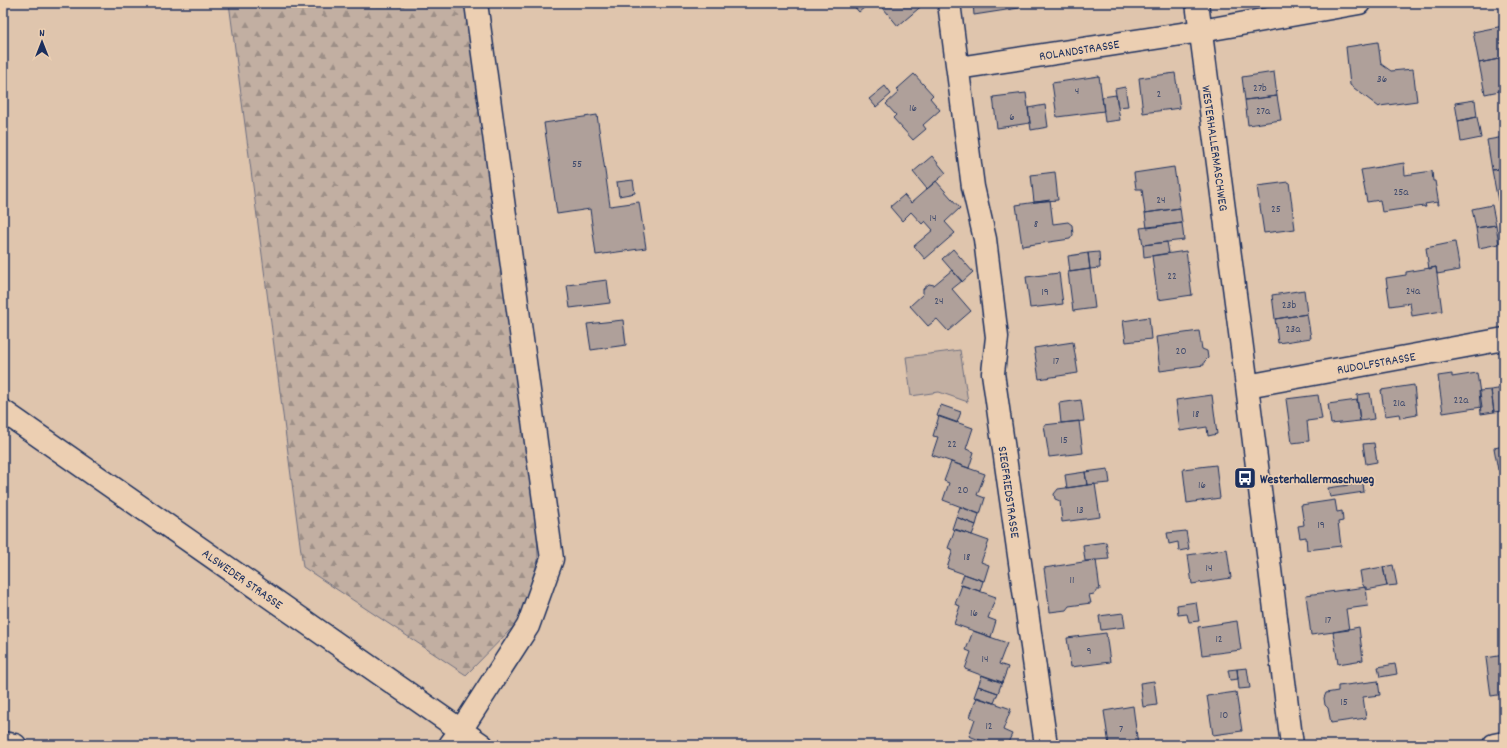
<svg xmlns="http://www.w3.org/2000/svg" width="1507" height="748" viewBox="0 0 1507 748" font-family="Dekko,sans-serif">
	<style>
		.forest { fill: url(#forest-firs); stroke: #6e6f80 }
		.park { fill: #c2afa2; stroke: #6e6f80 }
		.building { fill: #afa09a; stroke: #1b2f5e }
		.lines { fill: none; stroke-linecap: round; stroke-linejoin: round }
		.minor-casing { stroke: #1b2f5e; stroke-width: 25 }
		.minor { stroke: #eccfb2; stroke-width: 22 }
		.labels { text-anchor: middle; stroke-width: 3.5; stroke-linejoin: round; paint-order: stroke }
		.number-label { font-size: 11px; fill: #404b6d }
		.street-label { font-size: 13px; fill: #1b2f5e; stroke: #eccfb2 }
		.poi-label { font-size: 13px; font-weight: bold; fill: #1b2f5e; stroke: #eccfb2; text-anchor: start }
	</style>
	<defs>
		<pattern id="forest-firs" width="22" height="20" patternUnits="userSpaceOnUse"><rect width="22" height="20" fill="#c2afa2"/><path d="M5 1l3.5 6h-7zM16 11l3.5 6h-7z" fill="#9d8f87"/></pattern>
	</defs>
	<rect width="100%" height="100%" fill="#dfc5ad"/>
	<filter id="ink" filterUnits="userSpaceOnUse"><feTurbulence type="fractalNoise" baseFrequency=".025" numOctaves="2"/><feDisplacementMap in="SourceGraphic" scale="8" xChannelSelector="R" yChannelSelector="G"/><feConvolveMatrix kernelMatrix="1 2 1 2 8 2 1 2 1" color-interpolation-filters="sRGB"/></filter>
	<g filter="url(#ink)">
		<!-- forest -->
		<path class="forest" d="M229,3H468L536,494L538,560L520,620L466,675L303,567Z"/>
		<!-- park -->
		<path class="park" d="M960,350L968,402L939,392L911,396L906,357Z"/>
		<!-- building -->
		<path class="building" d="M851,3H870L859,12Z
			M879,3H925L898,26Z
			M973,3H1018L1019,8L974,15Z
			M1503,26L1504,58L1479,63L1473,32Z
			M1378,42L1381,64L1391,71L1413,69L1417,101L1380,106L1379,107L1350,85L1346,47Z
			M1504,58V90L1485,94L1479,63Z
			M1274,72L1277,96L1245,100L1242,77Z
			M1175,73L1180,108L1143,113L1139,78Z
			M914,74L933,95L930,98L940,110L923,125L926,129L913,140L893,118L896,115L886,104L899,92L896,90Z
			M1099,76L1104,111L1057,117L1052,83Z
			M885,86L891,94L876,107L869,99Z
			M1125,87L1128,106L1118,107L1115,89Z
			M1026,93L1030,123L997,128L993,97Z
			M1116,95L1120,120L1105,122L1102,97Z
			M1277,96L1281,120L1248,125L1245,100Z
			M1475,100L1477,117L1458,121L1455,103Z
			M1045,105L1048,127L1031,130L1028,108Z
			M597,115L610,206L639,202L646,248L596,255L590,209L557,214L544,123Z
			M1477,117L1481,138L1461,142L1458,121Z
			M1504,137V168L1492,170L1487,140Z
			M932,156L946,173L927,189L913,172Z
			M1404,163L1405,175L1432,171L1433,181H1435L1439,205H1437V202L1425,204L1426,207H1424V206L1382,212L1380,200L1367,202L1361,170Z
			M1174,167L1180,208L1145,213L1142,189H1136L1134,173Z
			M1504,168V199L1498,201L1492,170Z
			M1055,172L1058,200L1034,202L1031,175Z
			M633,180L635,193L619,196L617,182Z
			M936,181L960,208L945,222L955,233L925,259L914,246L933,230L925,221L922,224L911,212L902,221L890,207L904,195L911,203Z
			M1289,182L1295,229L1264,233L1257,186Z
			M1050,200L1053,224L1068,222L1072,225L1073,235L1070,239L1022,246L1016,205Z
			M1492,205L1496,225L1476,228L1472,209Z
			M1180,208L1182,223L1147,228L1145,213Z
			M1182,223L1184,240L1143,245L1140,228Z
			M1496,225L1499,244L1479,248L1476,228Z
			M1167,242L1169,253L1144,257L1143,245Z
			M1455,242L1460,270L1437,274L1436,267L1429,269L1426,248Z
			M953,249L973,272L962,282L942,259Z
			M1186,251L1192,295L1158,300L1152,256Z
			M1099,252L1100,268L1090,269L1088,253Z
			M1088,253L1090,269L1070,272L1068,256Z
			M1436,267L1442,311L1412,316L1410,303L1390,306L1386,278L1406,275V272Z
			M1090,269L1095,308L1073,311L1068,272Z
			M952,270L962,281L952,289L971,311L948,331L937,319L928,326L910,306L923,294V289L929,284L934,285Z
			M1059,273L1063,304L1030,308L1026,277Z
			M607,280L610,303L570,308L567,285Z
			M1304,290L1307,314L1275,319L1272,295Z
			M1307,314L1311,338L1278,343L1275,319Z
			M1149,317L1151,339L1126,342L1123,321Z
			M623,320L626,345L591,350L587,324Z
			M1199,331L1202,349L1207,351L1208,358L1204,362V365L1160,371L1156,337Z
			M1073,342L1078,373L1039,379L1034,348Z
			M1477,373L1482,407L1443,413L1438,376L1452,374V377Z
			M1414,385L1417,415L1400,418L1399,414L1385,416L1381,390Z
			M1504,388V411L1494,412L1491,390Z
			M1491,390L1494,412L1481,414L1479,391Z
			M1370,393L1374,419L1360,421L1357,395Z
			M1212,395L1217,434L1208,436L1207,427L1180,431L1176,400Z
			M1318,395L1322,419L1307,421L1309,441L1292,443L1286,399Z
			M1081,400L1084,421L1061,423L1059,403Z
			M1357,400L1360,421L1331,424L1328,404Z
			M941,405L961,412L957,423L937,416Z
			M939,416L973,428L966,449L974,452L969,468L932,455L938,437L933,436Z
			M1079,421L1083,453L1049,457L1044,425Z
			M1374,443L1377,462L1366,464L1363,444Z
			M1504,446V469L1498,470L1494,448Z
			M951,462L985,474L977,495L985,498L980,514L943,500L949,483L944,481Z
			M1216,465L1220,498L1187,503L1183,469Z
			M1108,469L1110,483L1087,485L1085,472Z
			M1085,472L1087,485L1067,488L1065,475Z
			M1363,483L1364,492L1330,497L1328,488Z
			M1095,484L1100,517L1062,522L1060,501L1055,499L1054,494L1058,489Z
			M1335,500L1337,512L1342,511L1343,521L1338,522L1341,546L1307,550L1306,537L1300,538L1298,526L1304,525L1301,505Z
			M960,507L979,514L976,525L956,517Z
			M956,517L976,525L972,535L952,529Z
			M955,529L989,541L981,562L989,565L984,581L947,568L953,550L948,548Z
			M1186,531L1189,549L1179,551L1178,542L1169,544L1167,533Z
			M1106,542L1109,559L1085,561L1083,545Z
			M1227,549L1231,578L1192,584L1188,555Z
			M1096,560L1100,590H1097L1094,594L1089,595L1091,603L1069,606L1066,610L1050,612L1044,568Z
			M1393,565L1397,585L1387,586L1383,567Z
			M1383,567L1387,586L1366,590L1362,583L1360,571Z
			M964,574L983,581L980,591L960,585Z
			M962,585L996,597L988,618L996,621L991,637L954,624L960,606L955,604Z
			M1366,587L1368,606L1346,609L1349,630L1311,635L1306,595Z
			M1196,602L1199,621L1189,622L1187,614L1178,615L1177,605Z
			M1123,613L1125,627L1101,630L1099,616Z
			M1237,621L1241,650L1202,655L1198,627Z
			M1359,627L1363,660L1338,664L1333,632Z
			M973,631L1007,643L999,664L1008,667L1002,683L965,669L971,652L966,650Z
			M1106,633L1110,662L1071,667L1067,638Z
			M1504,655V694L1491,696L1486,658Z
			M1395,664L1397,674L1380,677L1378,667Z
			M1247,668L1250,688L1239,689L1237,669Z
			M1237,669L1238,679L1230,680L1228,670Z
			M982,675L1002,682L998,693L978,686Z
			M1154,681L1157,705L1143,707L1140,683Z
			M1378,681L1380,695L1363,697L1366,718L1331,723L1328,708L1325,705L1324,698L1326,693L1338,691V686Z
			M978,686L998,693L994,703L974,697Z
			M1236,692L1242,731L1213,735L1207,696Z
			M977,697L1011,709L1003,730L1012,734L1007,745H993L969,736L975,719L970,717Z
			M1133,706L1138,745H1109L1104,711Z"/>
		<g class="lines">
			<!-- minor casing -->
			<g class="minor-casing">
				<path id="minor" d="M949,3L973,187L985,239L997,337L993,373L1046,745
					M1197,3L1247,386L1292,745
					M958,68L1201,31L1359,3
					M1247,386L1504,339
					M3,411L482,745
					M3,743L15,745
					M450,745L461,730L528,626L552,559L476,3
					M1494,745L1504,743"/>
			</g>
			<!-- minor -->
			<use href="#minor" class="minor"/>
		</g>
	</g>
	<!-- icons -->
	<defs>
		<g id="bus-square" transform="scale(1.15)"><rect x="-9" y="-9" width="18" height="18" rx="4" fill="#1b2f5e" stroke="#eccfb2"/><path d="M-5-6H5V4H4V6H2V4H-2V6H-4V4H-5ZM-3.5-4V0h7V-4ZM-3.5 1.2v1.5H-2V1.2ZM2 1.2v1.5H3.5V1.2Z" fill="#fff"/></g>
	</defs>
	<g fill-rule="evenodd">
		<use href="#bus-square" x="1245" y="478"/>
	</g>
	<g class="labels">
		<!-- number labels -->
		<g class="number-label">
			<text x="1382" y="82">36</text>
			<text x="1260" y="91">27b</text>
			<text x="1077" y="94">4</text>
			<text x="1159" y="97">2</text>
			<text x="913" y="111">16</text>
			<text x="1263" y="114">27a</text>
			<text x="1012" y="120">6</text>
			<text x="577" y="167">55</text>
			<text x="1401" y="195">25a</text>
			<text x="1161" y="203">24</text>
			<text x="1276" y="212">25</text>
			<text x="933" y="221">14</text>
			<text x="1036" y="227">8</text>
			<text x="1172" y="279">22</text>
			<text x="1413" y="294">24a</text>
			<text x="1045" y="295">19</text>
			<text x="939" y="304">24</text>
			<text x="1289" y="308">23b</text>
			<text x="1293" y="332">23a</text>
			<text x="1181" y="354">20</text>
			<text x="1056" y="364">17</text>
			<text x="1461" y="403">22a</text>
			<text x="1399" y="406">21a</text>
			<text x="1196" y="417">18</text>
			<text x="1064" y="443">15</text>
			<text x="952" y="447">22</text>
			<text x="1202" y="488">16</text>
			<text x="963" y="493">20</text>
			<text x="1080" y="513">13</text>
			<text x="1321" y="528">19</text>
			<text x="967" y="560">18</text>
			<text x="1209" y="571">14</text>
			<text x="1072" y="583">11</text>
			<text x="974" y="616">16</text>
			<text x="1328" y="623">17</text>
			<text x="1219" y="642">12</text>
			<text x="1089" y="654">9</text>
			<text x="985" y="662">14</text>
			<text x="1344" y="705">15</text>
			<text x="1224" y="718">10</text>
			<text x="989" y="729">12</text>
			<text x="1121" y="732">7</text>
		</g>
		<!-- street labels -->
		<g class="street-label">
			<text transform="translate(1079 49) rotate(-9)" y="5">ROLANDSTRASSE</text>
			<text transform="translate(1216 148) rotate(82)" y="5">WESTERHALLERMASCHWEG</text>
			<text transform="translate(1376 362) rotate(-10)" y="5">RUDOLFSTRASSE</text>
			<text transform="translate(1010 492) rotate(82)" y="5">SIEGFRIEDSTRASSE</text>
			<text transform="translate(243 578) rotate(35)" y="5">ALSWEDER STRASSE</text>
		</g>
		<!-- poi labels -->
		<g class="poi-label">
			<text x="1260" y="483">Westerhallermaschweg</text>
		</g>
	</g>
	<!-- margin -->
	<rect width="1507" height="748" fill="none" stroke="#eccfb2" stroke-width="16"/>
	<rect x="8" y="8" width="1491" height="732" fill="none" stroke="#1b2f5e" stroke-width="1.5" filter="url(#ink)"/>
	<!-- north arrow -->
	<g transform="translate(42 42)" stroke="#eccfb2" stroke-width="3" paint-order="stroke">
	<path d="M0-3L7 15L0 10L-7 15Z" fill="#1b2f5e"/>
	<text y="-6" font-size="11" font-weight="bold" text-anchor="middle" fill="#1b2f5e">N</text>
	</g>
</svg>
